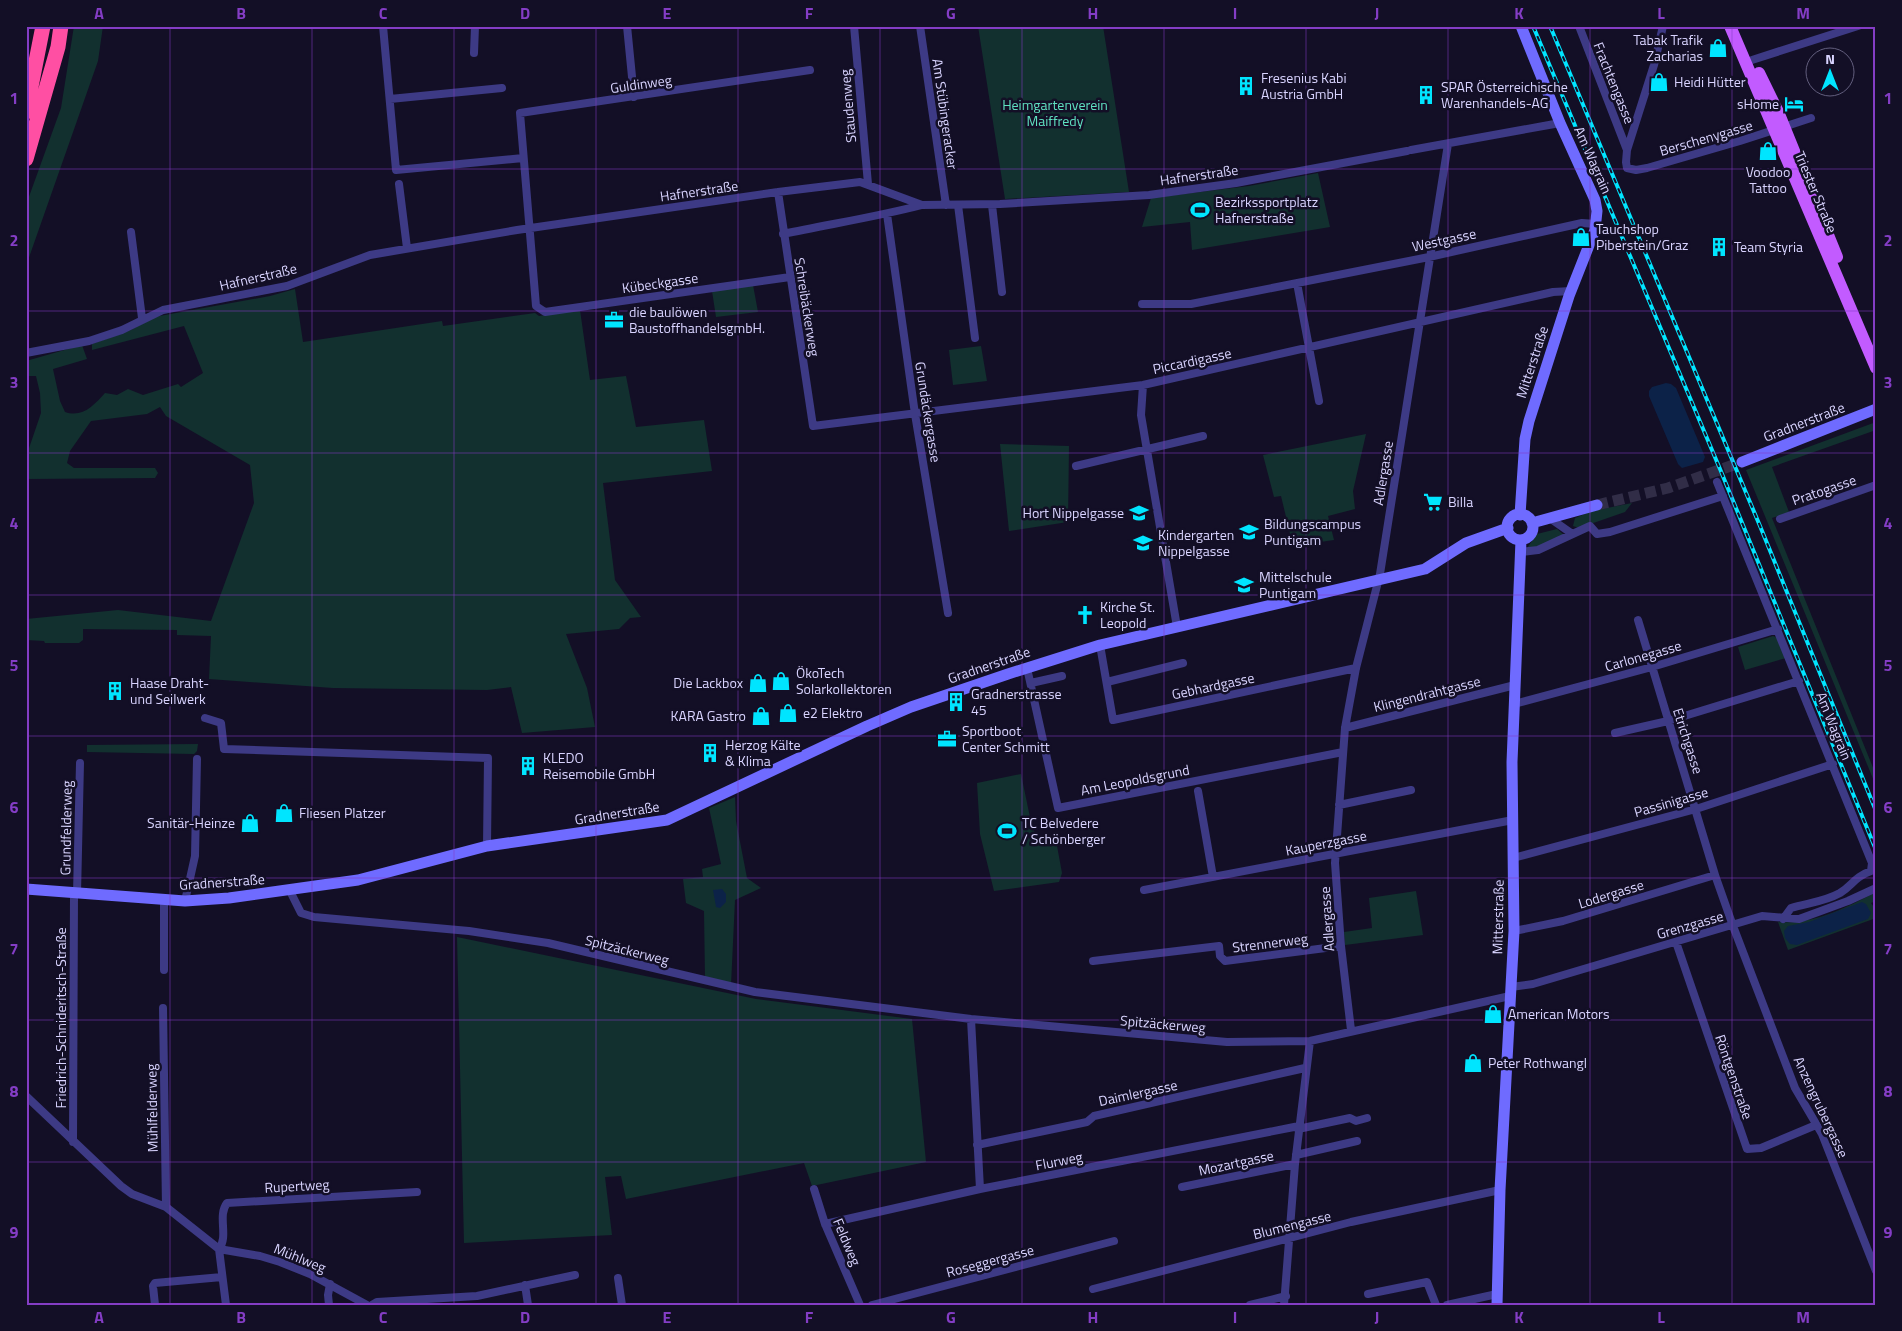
<svg xmlns="http://www.w3.org/2000/svg" width="1902" height="1331" viewBox="0 0 1902 1331" font-family="'Titillium Web',sans-serif">
	<style>
		.green { fill: #12302f }
		.water { fill: #0c2248 }
		.lines { fill: none; stroke-linecap: round; stroke-linejoin: round }
		.secondary-tunnel { stroke: #312d47; stroke-width: 11; stroke-dasharray: 11 5.5; stroke-linecap: butt }
		.street { stroke: #3d3a85; stroke-width: 8 }
		.secondary { stroke: #6f6bff; stroke-width: 11 }
		.primary { stroke: #c25bff; stroke-width: 12 }
		.highway { stroke: #ff4fa3; stroke-width: 15 }
		.rail-casing { stroke: #00e5ff; stroke-width: 4 }
		.rail { stroke: #130f26; stroke-width: 2; stroke-dasharray: 5.5; stroke-linecap: butt }
		.grid { fill: none; stroke: #843dc5; stroke-width: 1; stroke-opacity: 0.55 }
		.labels { text-anchor: middle; stroke-width: 5; stroke-linejoin: round; paint-order: stroke }
		.poi-label { font-size: 14px; fill: #d9d4ff; stroke: #130f26; text-anchor: start }
		.street-label { font-size: 14px; fill: #d9d4ff; stroke: #130f26 }
		.park-label { font-size: 14px; fill: #5fe0c0; stroke: #130f26 }
		.neatline { fill: none; stroke: #843dc5; stroke-width: 2 }
		.grid-label { font-size: 16px; text-anchor: middle; font-weight: bold; fill: #843dc5 }
	</style>
	<rect width="100%" height="100%" fill="#130f26"/>
	<!-- green -->
	<path class="green" d="M74,26H103L98,61L26,266V205L61,108Z
		M978,26H1103L1129,192L1005,199Z
		M1318,173L1330,227L1192,250L1190,222L1142,227L1151,198L1249,186Z
		M753,285L758,312L716,317L712,291Z
		M295,289L303,342L442,321L443,326L535,313L539,316L580,310L590,380L626,376L636,427L704,420L712,471L603,483L615,580L641,617L630,618L619,629L566,634L587,688L595,727L522,733L511,687L487,690L333,688L209,679L211,636L177,635V630L83,629V640L79,643H45L44,641L26,640V619L118,610L211,621L254,503L250,465L166,416L160,407L147,414L91,421L70,451L67,463L74,468H155L158,473L155,478L26,479V457L41,413L40,393L36,376H26V361L82,345L87,359L53,369L60,401L65,412C83,418 94,405 105,393L117,395L128,389L143,395L178,384L181,387L203,373L184,326L92,350V344L131,330L154,317L270,296Z
		M981,346L987,381L953,385L949,350Z
		M1876,422V430L1772,467L1789,512L1772,518L1876,775V786L1746,470Z
		M1366,434L1353,491L1355,509L1328,516L1334,540L1293,546L1281,496L1274,497L1263,455Z
		M1000,444L1069,446L1068,522L1009,531Z
		M1632,503L1625,512L1579,528L1573,526L1575,518L1592,511Z
		M1557,529L1564,535L1541,546L1527,548L1537,534Z
		M1773,636L1778,638L1786,658L1745,670L1738,647Z
		M198,744L197,751L194,754L87,752V745Z
		M1021,774L1032,827L1038,838L1055,835L1062,873L1059,882L994,891L980,834L977,783Z
		M735,797L736,821L747,878L761,888L735,900L731,985L705,979L704,911L686,903L683,879L703,877L702,869L721,864L709,808Z
		M1416,891L1423,935L1345,945L1344,932L1372,928L1369,898Z
		M1876,892V901L1871,903L1876,910V918L1788,950L1778,922C1812,925 1846,908 1876,892Z
		M457,937L756,999L912,1019L926,1162L812,1186L804,1163L626,1199L621,1176L605,1177L612,1235L464,1243Z"/>
	<!-- water -->
	<path class="water" d="M1666,383L1671,384L1676,388L1705,457L1703,462L1682,468L1678,464L1649,396V391L1652,387Z
		M722,889L726,894V902L720,908L716,907L713,890Z
		M1862,902L1866,904L1871,913L1868,919L1797,945L1790,944L1785,938L1784,931L1788,926L1809,922Z"/>
	<g class="lines">
		<!-- secondary-tunnel -->
		<path class="secondary-tunnel" d="M1597,505L1668,488L1742,462"/>
		<!-- street -->
		<path class="street" d="M383,26L396,170L523,158
			M627,26L634,97
			M854,26L868,184
			M920,26L946,205
			M1579,26L1627,150
			M1663,26L1654,65L1627,150L1626,162L1627,168L1636,170L1647,168L1740,141L1811,118
			M474,53L475,26
			M1752,60L1858,26
			M390,99L502,88
			M1411,150L1560,123
			M399,184L407,248
			M778,192L813,426L1143,385L1553,292L1571,291
			M958,205L975,338
			M992,205L1002,292
			M887,214L915,414L948,613
			M131,232L142,318
			M783,234C830,224 876,217 922,205
			M790,277L545,312L536,306L520,113L810,70
			M1297,283L1319,401
			M1142,304H1191L1429,257L1582,223L1596,224
			M26,353L89,341L122,330L163,310L287,286L370,255L517,230L778,192L860,182L922,205L1000,204L1149,195L1236,183L1407,151
			M1143,385L1141,415L1177,627
			M1076,466L1203,436
			M1717,482L1872,863L1871,871C1854,877 1853,885 1840,893C1824,902 1807,903 1791,908L1783,919
			M1551,519L1571,533
			M1780,519L1876,485
			M1521,552L1538,550L1590,526L1597,534L1610,532L1723,496
			M1638,620L1715,875L1733,926L1795,1088L1822,1134L1876,1271
			M1100,645L1113,720L1356,668
			M1027,668L1058,808L1343,752
			M1107,682L1183,663
			M1031,683L1062,676
			M1514,704L1652,667L1778,629
			M205,718L221,723L224,749L488,758L487,846
			M1345,728L1515,685
			M1615,733L1668,721L1799,681
			M1198,791L1213,877
			M1339,805L1411,790
			M1513,858L1696,809L1833,764
			M1144,890L1513,820
			M290,891L301,913L314,917L469,931L548,943L755,992L971,1019L1227,1042L1310,1041L1510,996
			M77,894L80,763
			M185,901L195,856L197,759
			M1514,931L1563,921L1715,875
			M1676,942L1747,1149L1761,1148L1816,1125
			M1093,961L1219,946L1220,956L1225,961L1341,946
			M164,970V900
			M1511,987L1533,984L1762,916L1799,919L1848,901L1874,889
			M163,1008L166,1207
			M971,1019L980,1189
			M1351,1030L1341,946L1335,863L1345,728L1356,668L1380,574L1448,144
			M26,1096L121,1186L132,1194L166,1207L219,1249L260,1256L280,1262L310,1274L367,1305
			M1298,1129L1350,1118L1356,1121L1367,1118
			M73,1142L74,894
			M977,1145L1087,1122L1094,1116L1305,1068
			M1296,1155L1357,1141
			M1182,1187L1295,1164
			M814,1189L825,1224L860,1305
			M825,1224L980,1189L1299,1126
			M219,1249C229,1236 217,1216 227,1203L417,1192
			M219,1249L226,1305
			M618,1278L622,1305
			M525,1285L528,1305
			M1093,1289L1351,1222L1500,1190
			M1368,1294L1427,1282L1436,1305
			M155,1305L153,1286L155,1283L222,1277
			M329,1305L328,1295L330,1284
			M372,1305L377,1302L477,1296L575,1275
			M872,1305L1114,1241
			M1250,1305L1286,1296
			M1284,1305L1295,1164L1310,1041
			M1447,1305L1497,1294"/>
		<!-- secondary -->
		<path class="secondary" d="M1742,462L1876,409
			M1507 527a13 13 0 1 1 26 0a13 13 0 1 1-26 0Z
			M1520,515L1525,439L1529,421L1569,296L1595,230L1597,211L1595,200L1560,123L1521,26
			M1532,523L1597,505
			M26,889L185,901L229,898L358,880L487,846L667,820L867,726L911,707L1008,674L1100,645L1425,569L1466,543L1508,528
			M1497,1305L1500,1190L1514,931L1512,762L1521,540"/>
		<!-- primary -->
		<path class="primary" d="M1730,26L1876,368
			M1759,73L1779,114L1837,257"/>
		<!-- highway -->
		<path class="highway" d="M26,112L43,26
			M26,159L58,47L61,26"/>
		<!-- rail casing -->
		<g class="rail-casing">
			<path id="rail" d="M1533,26L1720,469L1876,850
				M1550,26L1760,526L1876,811"/>
		</g>
		<!-- rail -->
		<use href="#rail" class="rail"/>
	</g>
	<!-- grid -->
	<path class="grid" d="M170,26V1305M312,26V1305M454,26V1305M596,26V1305M738,26V1305M880,26V1305M1022,26V1305M1164,26V1305M1306,26V1305M1448,26V1305M1590,26V1305M1732,26V1305M26,169H1876M26,311H1876M26,453H1876M26,595H1876M26,736H1876M26,878H1876M26,1020H1876M26,1162H1876"/>
	<!-- icons -->
	<defs>
		<g id="shop-bare" transform="scale(1.5)"><path d="M-5-2.5h2.3a2.7 3.5 0 0 1 5.4 0H5L5.5 6h-11ZM-1.5-2.5h3a1.5 2.3 0 0 0-3 0Z" fill="#00e5ff" stroke="#130f26" stroke-width="2.5" paint-order="stroke"/></g>
		<g id="building-bare" transform="scale(1.5)"><path d="M-4-6H4V6H1V3H-1V6H-4ZM-2.5-4.3h1.7v1.8h-1.7ZM.8-4.3h1.7v1.8H.8ZM-2.5-1h1.7V.8h-1.7ZM.8-1h1.7V.8H.8Z" fill="#00e5ff" stroke="#130f26" stroke-width="2.5" paint-order="stroke"/></g>
		<g id="hotel-bare" transform="scale(1.5)"><path d="M-6-4.5h1.5V1H6V5H4.5V3h-9V5H-6ZM-4 0a1.8 1.8 0 1 1 3.6 0ZM.5 0V-2.5h3Q6-2.5 6 0Z" fill="#00e5ff" stroke="#130f26" stroke-width="2.5" paint-order="stroke"/></g>
		<g id="stadium-bare" transform="scale(1.5)"><path d="M0-5a6.5 5 0 1 0 0 10a6.5 5 0 1 0 0-10ZM-3.5-1.8h7v3.6h-7Z" fill="#00e5ff" stroke="#130f26" stroke-width="2.5" paint-order="stroke"/></g>
		<g id="office-bare" transform="scale(1.5)"><path d="M-6-3h4V-5.5h4V-3h4V5H-6ZM-1-4.5V-3h2v-1.5ZM-6 0V1H6V0Z" fill="#00e5ff" stroke="#130f26" stroke-width="2.5" paint-order="stroke"/></g>
		<g id="supermarket-bare" transform="scale(1.5)"><path d="M-6-5.5h2.5l.6 2H6L4.5 2H-2.5L-4.4-4H-6ZM-1.5 3.2a1.3 1.3 0 1 0 .1 0ZM3 3.2a1.3 1.3 0 1 0 .1 0Z" fill="#00e5ff" stroke="#130f26" stroke-width="2.5" paint-order="stroke"/></g>
		<g id="school-bare" transform="scale(1.5)"><path d="M0-5L7-2L0 1L-7-2ZM-4 1L0 2.5L4 1V4Q0 6-4 4Z" fill="#00e5ff" stroke="#130f26" stroke-width="2.5" paint-order="stroke"/></g>
		<g id="church-bare" transform="scale(1.5)"><path d="M-1.2-6h2.4v3.5h3.3v2.4h-3.3V6h-2.4V-.1h-3.3v-2.4h3.3Z" fill="#00e5ff" stroke="#130f26" stroke-width="2.5" paint-order="stroke"/></g>
	</defs>
	<g fill-rule="evenodd">
		<use href="#shop-bare" x="1718" y="48"/>
		<use href="#shop-bare" x="1659" y="82"/>
		<use href="#building-bare" x="1246" y="86"/>
		<use href="#building-bare" x="1426" y="95"/>
		<use href="#hotel-bare" x="1794" y="104"/>
		<use href="#shop-bare" x="1768" y="151"/>
		<use href="#stadium-bare" x="1200" y="210"/>
		<use href="#shop-bare" x="1581" y="237"/>
		<use href="#building-bare" x="1719" y="247"/>
		<use href="#office-bare" x="614" y="320"/>
		<use href="#supermarket-bare" x="1433" y="502"/>
		<use href="#school-bare" x="1139" y="513"/>
		<use href="#school-bare" x="1249" y="532"/>
		<use href="#school-bare" x="1143" y="543"/>
		<use href="#school-bare" x="1244" y="585"/>
		<use href="#church-bare" x="1085" y="615"/>
		<use href="#shop-bare" x="781" y="681"/>
		<use href="#shop-bare" x="758" y="683"/>
		<use href="#building-bare" x="115" y="691"/>
		<use href="#building-bare" x="956" y="702"/>
		<use href="#shop-bare" x="788" y="713"/>
		<use href="#shop-bare" x="761" y="716"/>
		<use href="#office-bare" x="947" y="739"/>
		<use href="#building-bare" x="710" y="753"/>
		<use href="#building-bare" x="528" y="766"/>
		<use href="#shop-bare" x="284" y="813"/>
		<use href="#shop-bare" x="250" y="823"/>
		<use href="#stadium-bare" x="1007" y="831"/>
		<use href="#shop-bare" x="1493" y="1014"/>
		<use href="#shop-bare" x="1473" y="1063"/>
	</g>
	<g class="labels">
		<!-- poi labels -->
		<g class="poi-label">
			<text x="1703" y="45" text-anchor="end">Tabak Trafik<tspan x="1703" dy="16">Zacharias</tspan></text>
			<text x="1261" y="83">Fresenius Kabi<tspan x="1261" dy="16">Austria GmbH</tspan></text>
			<text x="1674" y="87">Heidi Hütter</text>
			<text x="1441" y="92">SPAR Österreichische<tspan x="1441" dy="16">Warenhandels-AG</tspan></text>
			<text x="1779" y="109" text-anchor="end">sHome</text>
			<text x="1768" y="177" text-anchor="middle">Voodoo<tspan x="1768" dy="16">Tattoo</tspan></text>
			<text x="1215" y="207">Bezirkssportplatz<tspan x="1215" dy="16">Hafnerstraße</tspan></text>
			<text x="1596" y="234">Tauchshop<tspan x="1596" dy="16">Piberstein/Graz</tspan></text>
			<text x="1734" y="252">Team Styria</text>
			<text x="629" y="317">die baulöwen<tspan x="629" dy="16">BaustoffhandelsgmbH.</tspan></text>
			<text x="1448" y="507">Billa</text>
			<text x="1124" y="518" text-anchor="end">Hort Nippelgasse</text>
			<text x="1264" y="529">Bildungscampus<tspan x="1264" dy="16">Puntigam</tspan></text>
			<text x="1158" y="540">Kindergarten<tspan x="1158" dy="16">Nippelgasse</tspan></text>
			<text x="1259" y="582">Mittelschule<tspan x="1259" dy="16">Puntigam</tspan></text>
			<text x="1100" y="612">Kirche St.<tspan x="1100" dy="16">Leopold</tspan></text>
			<text x="796" y="678">ÖkoTech<tspan x="796" dy="16">Solarkollektoren</tspan></text>
			<text x="130" y="688">Haase Draht-<tspan x="130" dy="16">und Seilwerk</tspan></text>
			<text x="743" y="688" text-anchor="end">Die Lackbox</text>
			<text x="971" y="699">Gradnerstrasse<tspan x="971" dy="16">45</tspan></text>
			<text x="803" y="718">e2 Elektro</text>
			<text x="746" y="721" text-anchor="end">KARA Gastro</text>
			<text x="962" y="736">Sportboot<tspan x="962" dy="16">Center Schmitt</tspan></text>
			<text x="725" y="750">Herzog Kälte<tspan x="725" dy="16">&amp; Klima</tspan></text>
			<text x="543" y="763">KLEDO<tspan x="543" dy="16">Reisemobile GmbH</tspan></text>
			<text x="299" y="818">Fliesen Platzer</text>
			<text x="235" y="828" text-anchor="end">Sanitär-Heinze</text>
			<text x="1022" y="828">TC Belvedere<tspan x="1022" dy="16">/ Schönberger</tspan></text>
			<text x="1508" y="1019">American Motors</text>
			<text x="1488" y="1068">Peter Rothwangl</text>
		</g>
		<!-- street labels -->
		<g class="street-label">
			<text transform="translate(1614 83) rotate(68)" y="5">Frachtengasse</text>
			<text transform="translate(641 84) rotate(-8)" y="5">Guldinweg</text>
			<text transform="translate(848 106) rotate(-95)" y="5">Staudenweg</text>
			<text transform="translate(945 114) rotate(82)" y="5">Am Stübingeracker</text>
			<text transform="translate(1706 138) rotate(-16)" y="5">Berschenygasse</text>
			<text transform="translate(1593 160) rotate(66)" y="5">Am Wagrain</text>
			<text transform="translate(1199 175) rotate(-8)" y="5">Hafnerstraße</text>
			<text transform="translate(699 191) rotate(-8)" y="5">Hafnerstraße</text>
			<text transform="translate(1816 192) rotate(67)" y="5">Triester Straße</text>
			<text transform="translate(1444 240) rotate(-12)" y="5">Westgasse</text>
			<text transform="translate(258 277) rotate(-13)" y="5">Hafnerstraße</text>
			<text transform="translate(660 283) rotate(-8)" y="5">Kübeckgasse</text>
			<text transform="translate(807 307) rotate(81)" y="5">Schreibäckerweg</text>
			<text transform="translate(1192 361) rotate(-12)" y="5">Piccardigasse</text>
			<text transform="translate(1532 362) rotate(-72)" y="5">Mitterstraße</text>
			<text transform="translate(928 412) rotate(81)" y="5">Grundäckergasse</text>
			<text transform="translate(1804 422) rotate(-21)" y="5">Gradnerstraße</text>
			<text transform="translate(1383 473) rotate(-81)" y="5">Adlergasse</text>
			<text transform="translate(1824 490) rotate(-19)" y="5">Pratogasse</text>
			<text transform="translate(1643 656) rotate(-16)" y="5">Carlonegasse</text>
			<text transform="translate(989 665) rotate(-19)" y="5">Gradnerstraße</text>
			<text transform="translate(1213 686) rotate(-12)" y="5">Gebhardgasse</text>
			<text transform="translate(1427 694) rotate(-14)" y="5">Klingendrahtgasse</text>
			<text transform="translate(1834 726) rotate(68)" y="5">Am Wagrain</text>
			<text transform="translate(1688 741) rotate(72)" y="5">Etrichgasse</text>
			<text transform="translate(1135 780) rotate(-11)" y="5">Am Leopoldsgrund</text>
			<text transform="translate(1671 802) rotate(-16)" y="5">Passinigasse</text>
			<text transform="translate(617 813) rotate(-9)" y="5">Gradnerstraße</text>
			<text transform="translate(66 828) rotate(-89)" y="5">Grundfelderweg</text>
			<text transform="translate(1326 843) rotate(-11)" y="5">Kauperzgasse</text>
			<text transform="translate(222 882) rotate(-4)" y="5">Gradnerstraße</text>
			<text transform="translate(1611 894) rotate(-17)" y="5">Lodergasse</text>
			<text transform="translate(1498 917) rotate(-89)" y="5">Mitterstraße</text>
			<text transform="translate(1327 919) rotate(-94)" y="5">Adlergasse</text>
			<text transform="translate(1690 925) rotate(-16)" y="5">Grenzgasse</text>
			<text transform="translate(1270 943) rotate(-7)" y="5">Strennerweg</text>
			<text transform="translate(627 950) rotate(14)" y="5">Spitzäckerweg</text>
			<text transform="translate(61 1018) rotate(-90)" y="5">Friedrich-Schnideritsch-Straße</text>
			<text transform="translate(1163 1024) rotate(5)" y="5">Spitzäckerweg</text>
			<text transform="translate(1734 1077) rotate(71)" y="5">Röntgenstraße</text>
			<text transform="translate(1138 1093) rotate(-12)" y="5">Daimlergasse</text>
			<text transform="translate(1821 1107) rotate(65)" y="5">Anzengrubergasse</text>
			<text transform="translate(152 1108) rotate(-91)" y="5">Mühlfelderweg</text>
			<text transform="translate(1059 1161) rotate(-11)" y="5">Flurweg</text>
			<text transform="translate(1236 1163) rotate(-12)" y="5">Mozartgasse</text>
			<text transform="translate(297 1186) rotate(-3)" y="5">Rupertweg</text>
			<text transform="translate(1292 1225) rotate(-14)" y="5">Blumengasse</text>
			<text transform="translate(847 1242) rotate(67)" y="5">Feldweg</text>
			<text transform="translate(300 1258) rotate(22)" y="5">Mühlweg</text>
			<text transform="translate(990 1261) rotate(-15)" y="5">Roseggergasse</text>
		</g>
		<!-- park labels -->
		<g class="park-label">
			<text x="1055" y="110">Heimgartenverein<tspan x="1055" dy="16">Maiffredy</tspan></text>
		</g>
	</g>
	<!-- border -->
	<rect width="1902" height="1331" fill="none" stroke="#130f26" stroke-width="55"/>
	<!-- north arrow -->
	<g transform="translate(1830 72)"><circle r="24" fill="#130f26" stroke="#625e7d"/>
	<path d="M0-4L9 19L0 12L-9 19Z" fill="#00e5ff"/>
	<text y="-8" font-size="14" font-weight="bold" text-anchor="middle" fill="#d9d4ff">N</text>
	</g>
	<rect x="28" y="28" width="1846" height="1276" class="neatline"/>
	<g class="grid-label">
		<text x="99" y="19">A</text>
		<text x="241" y="19">B</text>
		<text x="383" y="19">C</text>
		<text x="525" y="19">D</text>
		<text x="667" y="19">E</text>
		<text x="809" y="19">F</text>
		<text x="951" y="19">G</text>
		<text x="1093" y="19">H</text>
		<text x="1235" y="19">I</text>
		<text x="1377" y="19">J</text>
		<text x="1519" y="19">K</text>
		<text x="1661" y="19">L</text>
		<text x="1803" y="19">M</text>
		<text x="14" y="104">1</text>
		<text x="1888" y="104">1</text>
		<text x="14" y="246">2</text>
		<text x="1888" y="246">2</text>
		<text x="14" y="388">3</text>
		<text x="1888" y="388">3</text>
		<text x="14" y="529">4</text>
		<text x="1888" y="529">4</text>
		<text x="14" y="671">5</text>
		<text x="1888" y="671">5</text>
		<text x="14" y="813">6</text>
		<text x="1888" y="813">6</text>
		<text x="14" y="955">7</text>
		<text x="1888" y="955">7</text>
		<text x="14" y="1097">8</text>
		<text x="1888" y="1097">8</text>
		<text x="14" y="1238">9</text>
		<text x="1888" y="1238">9</text>
		<text x="99" y="1323">A</text>
		<text x="241" y="1323">B</text>
		<text x="383" y="1323">C</text>
		<text x="525" y="1323">D</text>
		<text x="667" y="1323">E</text>
		<text x="809" y="1323">F</text>
		<text x="951" y="1323">G</text>
		<text x="1093" y="1323">H</text>
		<text x="1235" y="1323">I</text>
		<text x="1377" y="1323">J</text>
		<text x="1519" y="1323">K</text>
		<text x="1661" y="1323">L</text>
		<text x="1803" y="1323">M</text>
	</g>
</svg>
